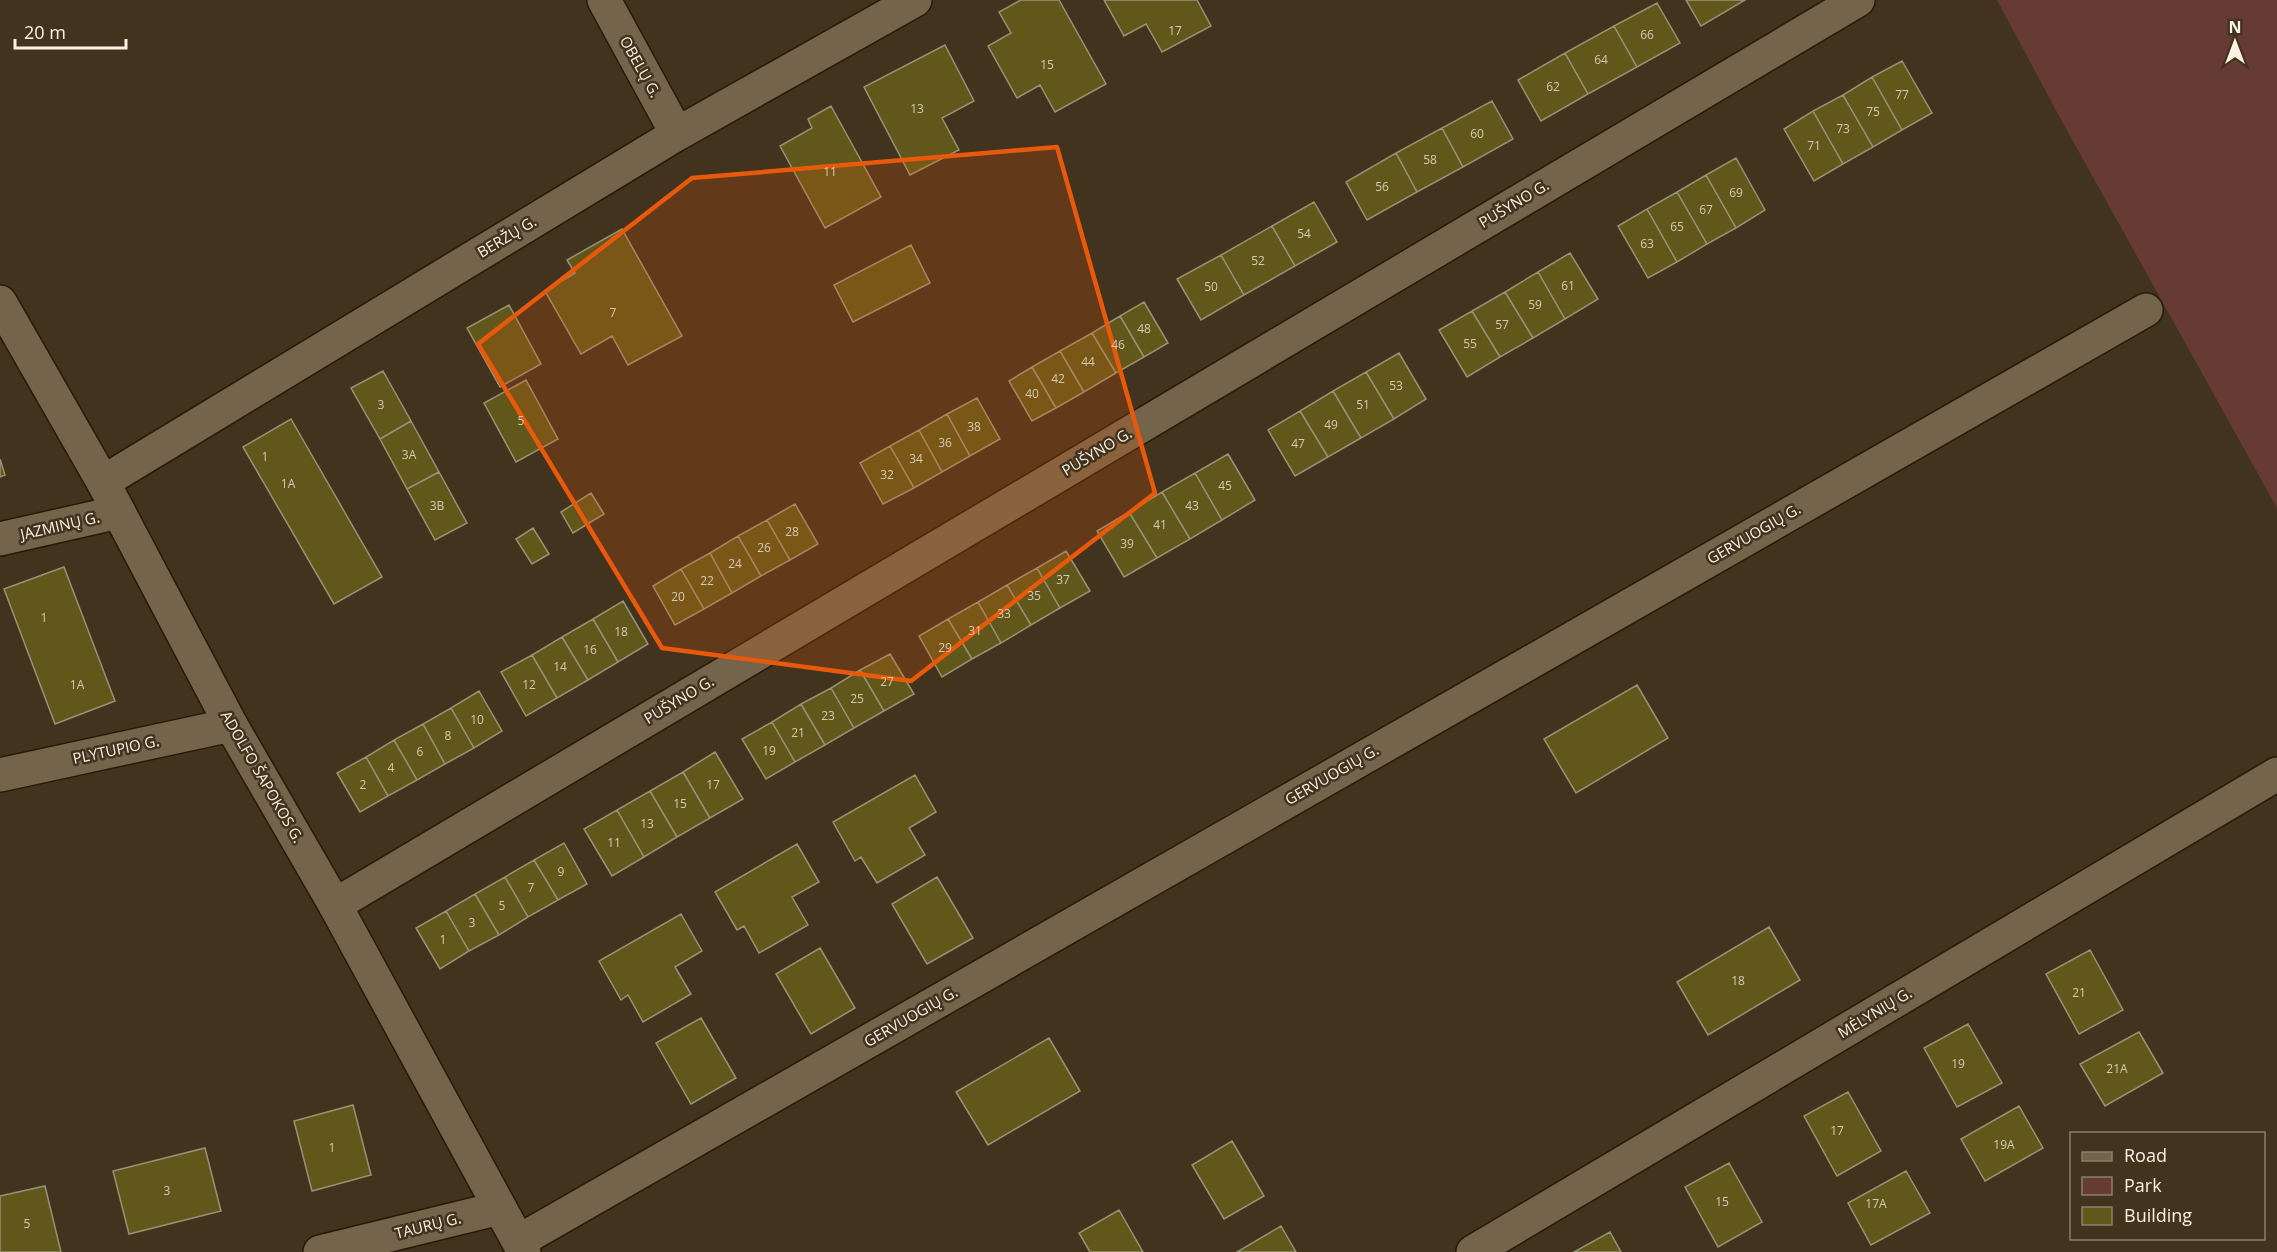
<svg xmlns="http://www.w3.org/2000/svg" width="2277" height="1252" viewBox="0 0 2277 1252" font-family="'Open Sans',sans-serif">
	<style>
		.green { fill: #663b34 }
		.building { fill: #61571b; stroke: #989377; stroke-width: 1.5 }
		.lines { fill: none; stroke-linecap: round; stroke-linejoin: round }
		.street-casing { stroke: #281a05; stroke-width: 36 }
		.secondary-casing { stroke: #281a05; stroke-width: 36 }
		.street { stroke: #74644c; stroke-width: 33 }
		.secondary { stroke: #74644c; stroke-width: 33 }
		.marked { fill: #e8590c; fill-opacity: 0.2; stroke: #e8590c; stroke-width: 4.5; stroke-linejoin: round }
		.labels { text-anchor: middle; stroke-width: 5; stroke-linejoin: round; paint-order: stroke }
		.number-label { font-size: 12px; fill: #d4cab2 }
		.street-label { font-size: 15px; fill: #fbf1e4; stroke: #41331d }
	</style>
	<rect width="100%" height="100%" fill="#41331d"/>
	<!-- green -->
	<path class="green" d="M1997,0H2277V508L2059,116Z"/>
	<!-- building -->
	<path class="building" d="M1021,0H1059L1106,84L1055,112L1040,85L1017,98L988,46L1011,33L999,12Z
		M1104,0H1197L1211,26L1162,52L1146,24L1124,36Z
		M1686,0H1745L1701,26Z
		M1657,3L1680,43L1637,67L1614,26Z
		M1614,26L1637,67L1588,94L1565,53Z
		M945,45L974,101L942,118L959,150L910,175L864,87Z
		M1565,53L1588,94L1541,121L1518,80Z
		M1902,61L1932,113L1902,130L1872,77Z
		M1872,77L1902,130L1873,147L1843,95Z
		M1843,95L1873,147L1843,164L1813,111Z
		M1492,101L1513,139L1463,167L1442,128Z
		M831,106L881,197L825,228L780,146L812,128L808,119Z
		M1813,111L1843,164L1814,181L1784,129Z
		M1442,128L1463,167L1417,192L1396,153Z
		M1396,153L1417,192L1367,220L1346,182Z
		M1736,158L1765,210L1736,228L1706,175Z
		M1706,175L1736,228L1707,244L1677,192Z
		M1677,192L1707,244L1677,262L1647,209Z
		M1314,202L1337,242L1295,266L1272,226Z
		M1647,209L1677,262L1648,278L1618,226Z
		M1272,226L1295,266L1244,295L1221,255Z
		M622,229L682,336L628,365L612,336L581,354L545,291L575,273L567,260Z
		M911,245L930,283L853,322L834,285Z
		M1570,253L1598,299L1565,319L1538,272Z
		M1221,255L1244,295L1201,320L1177,279Z
		M1538,272L1565,319L1533,338L1505,292Z
		M1505,292L1533,338L1500,357L1472,311Z
		M1144,302L1168,343L1144,357L1120,316Z
		M509,305L541,364L500,387L467,328Z
		M1472,311L1500,357L1467,377L1439,330Z
		M1120,316L1144,357L1116,373L1092,333Z
		M1092,333L1116,373L1084,392L1060,351Z
		M1060,351L1084,392L1056,408L1032,367Z
		M1399,353L1426,399L1394,419L1366,372Z
		M1032,367L1056,408L1032,421L1009,381Z
		M383,371L411,421L380,439L351,388Z
		M1366,372L1394,419L1361,438L1333,391Z
		M526,380L558,439L516,462L484,403Z
		M1333,391L1361,438L1328,457L1300,411Z
		M977,398L1000,439L970,456L947,414Z
		M1300,411L1328,457L1295,476L1268,430Z
		M947,414L970,456L942,472L919,430Z
		M291,419L382,577L334,604L243,447Z
		M411,421L439,472L407,489L380,439Z
		M919,430L942,472L914,488L890,446Z
		M890,446L914,488L883,504L860,463Z
		M1228,454L1255,500L1222,520L1195,473Z
		M0,459L5,475L0,477Z
		M439,472L467,523L435,540L407,489Z
		M1195,473L1222,520L1190,539L1162,492Z
		M1162,492L1190,539L1157,558L1129,512Z
		M591,493L604,514L573,533L561,512Z
		M795,504L818,544L790,560L767,520Z
		M1129,512L1157,558L1124,577L1097,531Z
		M767,520L790,560L761,576L738,536Z
		M533,528L549,554L532,564L516,539Z
		M738,536L761,576L732,593L710,553Z
		M1066,551L1090,591L1060,608L1037,568Z
		M710,553L732,593L704,609L681,569Z
		M64,567L115,701L55,724L4,589Z
		M1037,568L1060,608L1031,625L1007,585Z
		M681,569L704,609L675,625L653,586Z
		M1007,585L1031,625L1001,643L978,602Z
		M623,601L648,644L618,662L593,619Z
		M978,602L1001,643L972,659L948,619Z
		M593,619L618,662L588,680L562,637Z
		M948,619L972,659L942,677L919,636Z
		M562,637L588,680L557,698L532,655Z
		M890,654L914,694L884,711L860,670Z
		M532,655L557,698L526,716L501,672Z
		M860,670L884,711L854,728L831,688Z
		M1637,685L1668,738L1576,793L1544,739Z
		M831,688L854,728L825,745L801,704Z
		M479,691L502,731L474,748L451,708Z
		M801,704L825,745L795,762L772,722Z
		M451,708L474,748L445,764L423,724Z
		M772,722L795,762L766,779L742,739Z
		M423,724L445,764L417,780L394,740Z
		M394,740L417,780L388,796L366,757Z
		M715,752L743,799L710,818L683,772Z
		M366,757L388,796L360,812L337,773Z
		M683,772L710,818L677,837L650,791Z
		M915,775L936,812L909,828L925,855L877,883L861,857L855,861L833,822Z
		M650,791L677,837L644,857L617,810Z
		M617,810L644,857L612,876L584,829Z
		M564,843L587,884L558,900L534,860Z
		M797,844L819,882L792,897L808,925L759,953L744,926L737,930L715,892Z
		M534,860L558,900L528,917L505,877Z
		M505,877L528,917L499,935L475,894Z
		M937,877L973,938L927,964L892,904Z
		M475,894L499,935L469,951L446,911Z
		M446,911L469,951L440,969L416,928Z
		M681,914L702,951L675,967L691,994L643,1022L628,995L621,1000L599,961Z
		M1769,927L1800,980L1708,1035L1677,982Z
		M820,948L855,1008L811,1034L776,974Z
		M2090,950L2123,1010L2079,1034L2046,974Z
		M701,1018L736,1078L691,1104L656,1043Z
		M1968,1024L2002,1083L1957,1107L1924,1048Z
		M2139,1032L2163,1073L2105,1106L2080,1064Z
		M1049,1038L1080,1091L988,1145L956,1092Z
		M1848,1092L1881,1151L1837,1176L1804,1116Z
		M353,1105L371,1175L312,1191L294,1121Z
		M2019,1106L2043,1148L1985,1181L1961,1139Z
		M1232,1141L1264,1196L1224,1219L1192,1165Z
		M205,1148L221,1211L129,1234L113,1171Z
		M1729,1163L1762,1222L1718,1247L1685,1187Z
		M1906,1171L1930,1213L1871,1245L1848,1203Z
		M45,1186L61,1252H0V1196Z
		M1119,1210L1143,1252H1090L1079,1233Z
		M1281,1226L1296,1252H1237Z
		M1610,1232L1621,1252H1574Z"/>
	<g class="lines">
		<!-- street casing -->
		<g class="street-casing">
			<path id="street" d="M604,0L677,134
				M103,482L677,134L915,0
				M0,539L119,512
				M0,775L231,725
				M335,905L1858,0
				M519,1241L2146,310
				M320,1252L500,1208
				M1473,1252L2277,774"/>
		</g>
		<!-- secondary casing -->
		<g class="secondary-casing">
			<path id="secondary" d="M0,302L103,482L231,725L335,905L524,1252"/>
		</g>
		<!-- street -->
		<use href="#street" class="street"/>
		<!-- secondary -->
		<use href="#secondary" class="secondary"/>
	</g>
	<!-- marked area -->
	<path class="marked" d="M1057,147L1155,493L911,681L662,648L478,344L692,178Z"/>
	<g class="labels">
		<!-- number labels -->
		<g class="number-label">
			<text x="1175" y="35">17</text>
			<text x="1647" y="39">66</text>
			<text x="1601" y="64">64</text>
			<text x="1047" y="69">15</text>
			<text x="1553" y="91">62</text>
			<text x="1902" y="99">77</text>
			<text x="917" y="113">13</text>
			<text x="1873" y="116">75</text>
			<text x="1843" y="133">73</text>
			<text x="1477" y="138">60</text>
			<text x="1814" y="150">71</text>
			<text x="1430" y="164">58</text>
			<text x="830" y="176">11</text>
			<text x="1382" y="191">56</text>
			<text x="1736" y="197">69</text>
			<text x="1706" y="214">67</text>
			<text x="1677" y="231">65</text>
			<text x="1304" y="238">54</text>
			<text x="1647" y="248">63</text>
			<text x="1258" y="265">52</text>
			<text x="1568" y="290">61</text>
			<text x="1211" y="291">50</text>
			<text x="1535" y="309">59</text>
			<text x="613" y="317">7</text>
			<text x="1502" y="329">57</text>
			<text x="1144" y="333">48</text>
			<text x="1470" y="348">55</text>
			<text x="1118" y="349">46</text>
			<text x="1088" y="366">44</text>
			<text x="1058" y="383">42</text>
			<text x="1396" y="390">53</text>
			<text x="1032" y="398">40</text>
			<text x="381" y="409">3</text>
			<text x="1363" y="409">51</text>
			<text x="521" y="425">5</text>
			<text x="1331" y="429">49</text>
			<text x="974" y="431">38</text>
			<text x="945" y="447">36</text>
			<text x="1298" y="448">47</text>
			<text x="409" y="459">3A</text>
			<text x="265" y="461">1</text>
			<text x="916" y="463">34</text>
			<text x="887" y="479">32</text>
			<text x="288" y="488">1A</text>
			<text x="1225" y="490">45</text>
			<text x="437" y="510">3B</text>
			<text x="1192" y="510">43</text>
			<text x="1160" y="529">41</text>
			<text x="792" y="536">28</text>
			<text x="1127" y="548">39</text>
			<text x="764" y="552">26</text>
			<text x="735" y="568">24</text>
			<text x="1063" y="584">37</text>
			<text x="707" y="585">22</text>
			<text x="1034" y="600">35</text>
			<text x="678" y="601">20</text>
			<text x="1004" y="618">33</text>
			<text x="44" y="622">1</text>
			<text x="975" y="635">31</text>
			<text x="621" y="636">18</text>
			<text x="945" y="652">29</text>
			<text x="590" y="654">16</text>
			<text x="560" y="671">14</text>
			<text x="887" y="686">27</text>
			<text x="77" y="689">1A</text>
			<text x="529" y="689">12</text>
			<text x="857" y="703">25</text>
			<text x="828" y="720">23</text>
			<text x="477" y="724">10</text>
			<text x="798" y="737">21</text>
			<text x="448" y="740">8</text>
			<text x="769" y="755">19</text>
			<text x="420" y="756">6</text>
			<text x="391" y="772">4</text>
			<text x="363" y="789">2</text>
			<text x="713" y="789">17</text>
			<text x="680" y="808">15</text>
			<text x="647" y="828">13</text>
			<text x="614" y="847">11</text>
			<text x="561" y="876">9</text>
			<text x="531" y="892">7</text>
			<text x="502" y="910">5</text>
			<text x="472" y="927">3</text>
			<text x="443" y="944">1</text>
			<text x="1738" y="985">18</text>
			<text x="2079" y="997">21</text>
			<text x="1958" y="1068">19</text>
			<text x="2117" y="1073">21A</text>
			<text x="1837" y="1135">17</text>
			<text x="2004" y="1149">19A</text>
			<text x="332" y="1152">1</text>
			<text x="167" y="1195">3</text>
			<text x="1722" y="1206">15</text>
			<text x="1876" y="1208">17A</text>
			<text x="27" y="1228">5</text>
		</g>
		<!-- street labels -->
		<g class="street-label">
			<text transform="translate(640 67) rotate(61)" y="5">OBELŲ G.</text>
			<text transform="translate(1514 204) rotate(-31)" y="5">PUŠYNO G.</text>
			<text transform="translate(507 237) rotate(-31)" y="5">BERŽŲ G.</text>
			<text transform="translate(1097 452) rotate(-31)" y="5">PUŠYNO G.</text>
			<text transform="translate(60 526) rotate(-13)" y="5">JAZMINŲ G.</text>
			<text transform="translate(1754 534) rotate(-30)" y="5">GERVUOGIŲ G.</text>
			<text transform="translate(679 700) rotate(-31)" y="5">PUŠYNO G.</text>
			<text transform="translate(116 750) rotate(-12)" y="5">PLYTUPIO G.</text>
			<text transform="translate(1332 775) rotate(-30)" y="5">GERVUOGIŲ G.</text>
			<text transform="translate(262 777) rotate(60)" y="5">ADOLFO ŠAPOKOS G.</text>
			<text transform="translate(1875 1013) rotate(-31)" y="5">MĖLYNIŲ G.</text>
			<text transform="translate(911 1017) rotate(-30)" y="5">GERVUOGIŲ G.</text>
			<text transform="translate(428 1226) rotate(-14)" y="5">TAURŲ G.</text>
		</g>
	</g>
	<!-- legend -->
	<rect x="2070" y="1132" width="195" height="108" fill="#41331d" stroke="#8b7f6d" stroke-width="1.5"/>
	<rect x="2082" y="1152" width="30" height="9" fill="#74644c" stroke="#8b7f6d" stroke-width="1.5"/>
	<text x="2124" y="1162" font-size="18" fill="#fbf1e4">Road</text>
	<rect x="2082" y="1177" width="30" height="18" fill="#663b34" stroke="#8b7f6d" stroke-width="1.5"/>
	<text x="2124" y="1192" font-size="18" fill="#fbf1e4">Park</text>
	<rect x="2082" y="1207" width="30" height="18" fill="#61571b" stroke="#8b7f6d" stroke-width="1.5"/>
	<text x="2124" y="1222" font-size="18" fill="#fbf1e4">Building</text>
	<!-- north arrow -->
	<g transform="translate(2235 42)" stroke="#41331d" stroke-width="4.5" paint-order="stroke">
	<path d="M0-4.5L10 22L0 15L-10 22Z" fill="#fbf1e4"/>
	<text y="-9" font-size="16" font-weight="bold" text-anchor="middle" fill="#fbf1e4">N</text>
	</g>
	<!-- scale -->
	<path d="M15 39v9h111v-9" fill="none" stroke="#fbf1e4" stroke-width="3"/>
	<text x="24" y="39" font-size="18" fill="#fbf1e4" stroke="#41331d" stroke-width="4.5" paint-order="stroke">20 m</text>
</svg>
